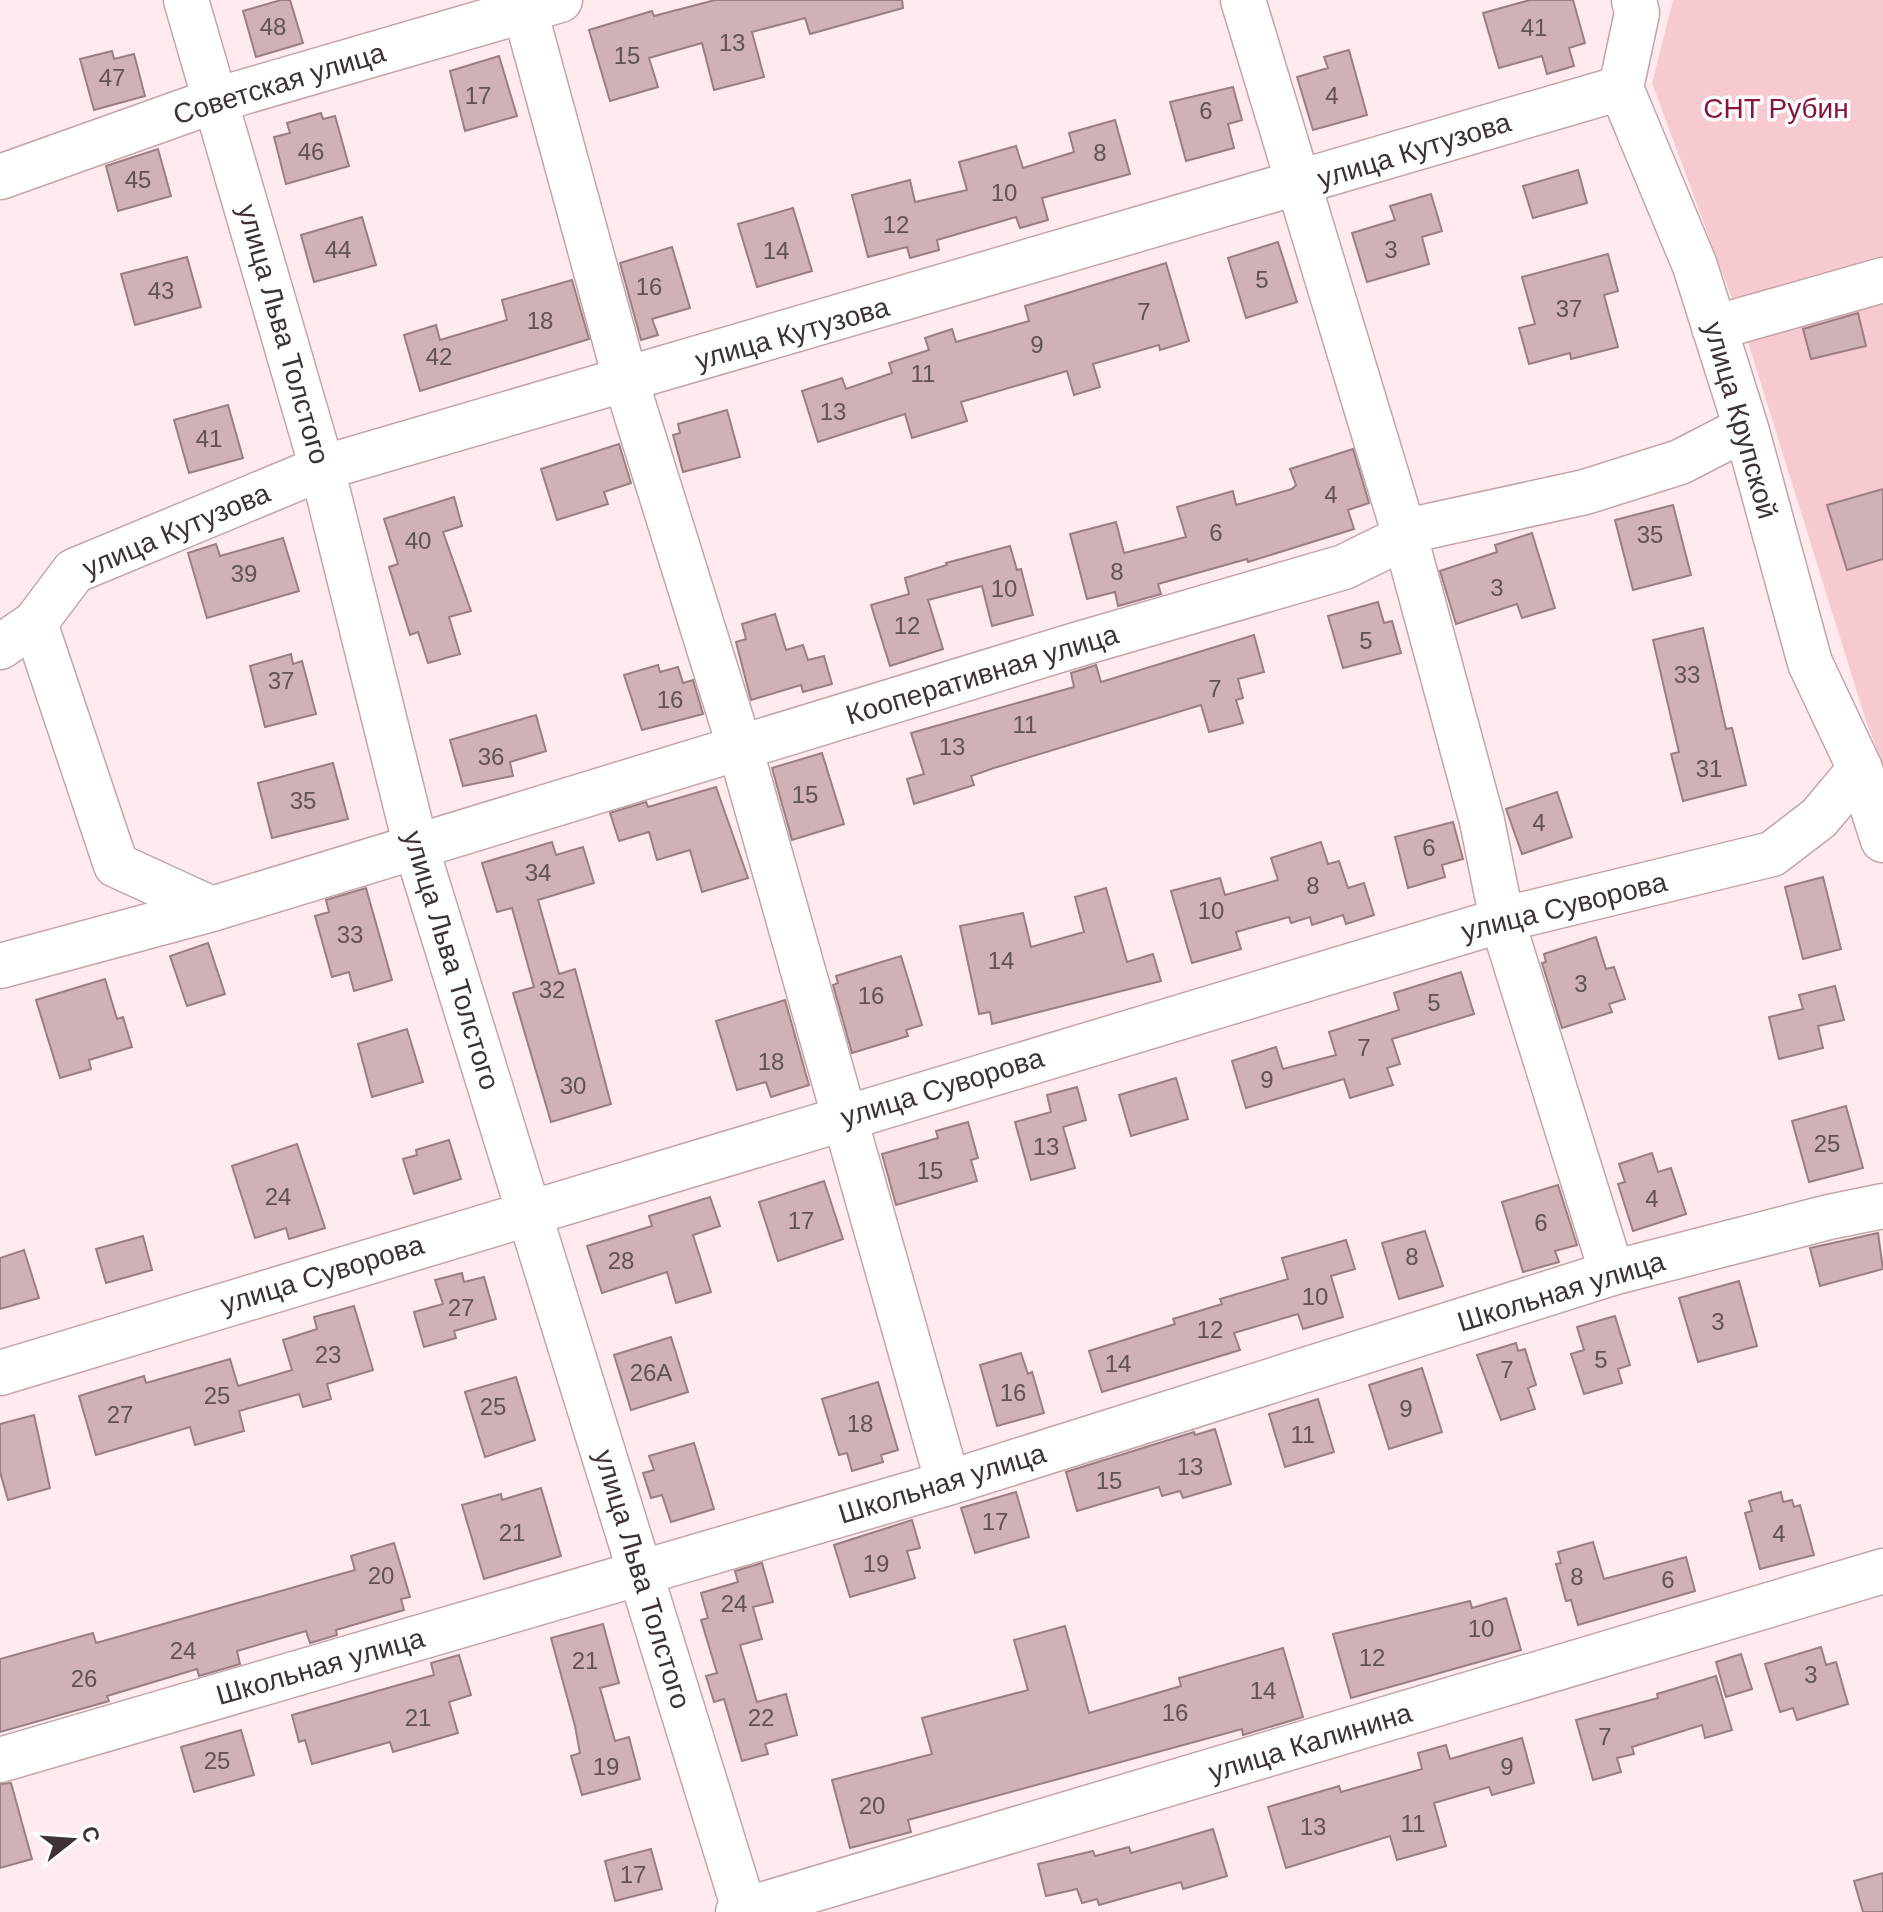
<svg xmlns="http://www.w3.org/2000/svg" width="1883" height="1912" viewBox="0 0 1883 1912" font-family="Helvetica,sans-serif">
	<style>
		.green { fill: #f7c9d1 }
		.building { fill: #cfb1b6; stroke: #9b7e83; stroke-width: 2 }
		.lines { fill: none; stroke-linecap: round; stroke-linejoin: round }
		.minor-casing { stroke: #c3a5a9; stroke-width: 47 }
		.minor { stroke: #fff; stroke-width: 44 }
		.labels { text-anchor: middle; stroke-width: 7; stroke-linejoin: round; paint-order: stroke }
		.number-label { font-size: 24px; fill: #625254 }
		.street-label { font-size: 28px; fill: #3e3233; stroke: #fefefe }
		.park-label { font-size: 28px; fill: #85153c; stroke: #fefefe }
	</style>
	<rect width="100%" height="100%" fill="#ffebee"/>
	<!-- green -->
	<path class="green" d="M1673,0H1883V766L1865,718L1748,342L1652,83Z"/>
	<!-- building -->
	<path class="building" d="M281,0H290L303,43L256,57L243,11Z
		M715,0H902L903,8L810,34L805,18L752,32L764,77L714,90L702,43L649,58L658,87L610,101L589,30L652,11L654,16Z
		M1530,0H1573L1585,43L1569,48L1574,66L1547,74L1542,56L1499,68L1483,13Z
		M1349,50L1367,115L1313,130L1297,77L1328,68L1324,57Z
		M112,51L114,59L134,54L145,96L94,110L80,59Z
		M499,56L517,116L465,131L450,71Z
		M1233,87L1242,120L1228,124L1234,148L1186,161L1170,102Z
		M321,113L323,119L335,116L349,166L286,184L274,137L290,133L287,123Z
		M1115,120L1130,174L1042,198L1048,220L1020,228L1016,217L937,240L939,250L910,258L907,247L868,257L852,195L910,180L915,202L967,190L959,162L1016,146L1023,168L1074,152L1069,133Z
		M158,149L171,196L118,211L106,166Z
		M1578,170L1587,203L1533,218L1523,186Z
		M1431,194L1442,231L1422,237L1429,264L1367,282L1352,233L1395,220L1390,206Z
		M793,208L812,271L757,287L738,224Z
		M362,217L376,265L314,282L301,235Z
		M1278,242L1297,302L1246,318L1228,258Z
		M672,247L690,308L652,319L658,335L641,340L620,263Z
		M1608,254L1618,291L1604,295L1618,347L1571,359L1570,353L1529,364L1519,328L1535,324L1522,277Z
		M187,257L201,307L135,325L121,274Z
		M1166,263L1189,341L1160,350L1159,345L1093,364L1100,387L1074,395L1067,371L961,402L967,421L912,438L905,414L818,442L802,391L842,378L846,389L892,373L889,363L929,350L925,338L952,329L956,342L1029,321L1025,306Z
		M572,280L589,339L420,391L404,335L436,325L440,340L507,320L502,300Z
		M1858,313L1866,346L1811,359L1803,329Z
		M228,405L243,458L189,473L174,420Z
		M727,410L740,457L683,472L673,435L680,433L678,424Z
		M619,444L631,483L604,492L608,504L557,520L541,469Z
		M1353,449L1369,503L1348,510L1354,529L1248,562L1247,559L1158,584L1161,594L1118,606L1115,592L1087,599L1070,534L1116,522L1124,553L1186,537L1177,507L1233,491L1236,505L1292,489L1296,485L1290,469Z
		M1883,489V559L1847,570L1827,505Z
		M454,497L462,526L443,532L471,611L449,617L460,654L428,663L418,632L410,635L389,567L398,564L384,519Z
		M1673,505L1691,575L1633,590L1615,520Z
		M1532,533L1555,608L1522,618L1517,604L1456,624L1440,571L1497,552L1495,545Z
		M283,538L299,591L207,618L188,553L216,544L220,556Z
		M1010,546L1017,570L1021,569L1033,615L992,626L982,586L928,600L943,649L890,666L871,605L909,594L905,578L947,565L946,563Z
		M1378,602L1384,623L1392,621L1401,653L1343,668L1328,616Z
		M775,614L786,650L803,645L808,660L824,656L832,684L803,692L801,685L751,700L736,642L746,639L742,624Z
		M1703,628L1726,729L1732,728L1746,785L1683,801L1671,754L1679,752L1653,640Z
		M1254,635L1264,672L1238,679L1243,698L1236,700L1243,723L1209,732L1201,705L994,768L971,776L974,785L914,804L907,779L924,774L911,733L1074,687L1071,673L1096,665L1101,682Z
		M291,654L293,664L302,661L316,714L265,727L250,666Z
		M658,665L660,672L678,667L683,683L693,680L703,714L642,730L624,675Z
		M536,715L546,751L510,762L513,776L463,786L450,740Z
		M822,753L844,824L792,840L772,768Z
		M333,763L348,819L272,838L258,783Z
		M716,787L748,878L702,892L690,850L657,860L649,832L619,841L610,813L646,802L648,807Z
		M1557,792L1572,837L1522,854L1506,809Z
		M1453,822L1463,859L1442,865L1445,877L1408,888L1395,837Z
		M552,842L556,855L583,847L594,883L538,900L559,974L575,969L611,1104L551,1122L513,993L534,987L512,908L497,912L482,863Z
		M1321,842L1328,864L1339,861L1348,888L1364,883L1374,915L1346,924L1343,915L1312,925L1310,917L1291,923L1289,917L1236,932L1241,949L1192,963L1171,891L1220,878L1225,895L1278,880L1271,858Z
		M1823,877L1841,949L1803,959L1785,887Z
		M366,888L392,980L354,991L349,972L332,977L315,916L329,912L326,900Z
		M1106,888L1127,962L1153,954L1161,981L992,1024L990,1012L979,1014L960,926L1023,913L1031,947L1084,932L1075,897Z
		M1596,937L1606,969L1614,967L1625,999L1609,1004L1612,1012L1562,1028L1542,963L1546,962L1544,954Z
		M208,943L225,994L187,1006L170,956Z
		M901,956L922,1025L906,1030L908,1036L852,1053L833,985L838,983L836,976Z
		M1461,972L1474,1014L1392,1039L1400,1064L1387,1068L1393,1085L1350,1098L1344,1079L1246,1108L1232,1061L1276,1047L1283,1069L1336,1055L1329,1032L1399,1010L1394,993Z
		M105,979L117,1019L123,1017L132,1047L89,1060L91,1069L60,1078L36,1000Z
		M1835,986L1844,1020L1818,1026L1823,1048L1779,1059L1769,1017L1803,1009L1799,995Z
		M785,1000L809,1085L771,1097L766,1082L737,1090L716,1021Z
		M407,1029L423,1082L372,1097L358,1044Z
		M1176,1078L1188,1119L1131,1136L1119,1095Z
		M1077,1087L1086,1120L1063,1127L1075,1168L1031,1180L1015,1122L1051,1112L1047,1095Z
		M1846,1106L1863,1168L1809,1182L1792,1121Z
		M968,1122L978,1158L971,1160L977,1181L896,1205L882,1154L938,1138L936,1131Z
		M449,1140L461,1179L414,1194L403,1159L417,1155L416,1150Z
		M297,1144L325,1228L289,1239L286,1228L255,1238L232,1166Z
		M1652,1153L1658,1172L1671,1168L1686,1214L1633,1231L1618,1184L1625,1182L1619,1164Z
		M824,1181L843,1239L778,1261L759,1202Z
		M1558,1185L1577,1245L1555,1251L1559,1262L1523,1272L1502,1202Z
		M710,1197L720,1226L693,1235L711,1292L676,1303L667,1272L602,1293L587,1246L652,1226L649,1216Z
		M1425,1231L1443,1286L1399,1299L1382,1243Z
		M1878,1233L1883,1269L1820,1286L1810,1248Z
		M143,1236L152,1270L106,1283L96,1249Z
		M1346,1240L1355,1269L1331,1276L1343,1317L1303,1329L1298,1314L1234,1333L1240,1350L1102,1392L1089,1351L1175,1324L1173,1319L1222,1304L1220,1299L1288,1279L1282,1258Z
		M24,1250L39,1298L0,1309V1258Z
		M462,1273L464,1282L484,1277L496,1319L454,1331L456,1338L424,1347L414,1312L443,1304L435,1280Z
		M1739,1281L1757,1346L1698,1362L1679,1298Z
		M354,1306L373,1370L327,1384L331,1399L303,1407L299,1394L239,1411L244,1431L195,1445L190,1427L96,1455L79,1396L144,1376L146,1383L230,1359L238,1386L292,1370L283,1340L317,1329L314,1317Z
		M1615,1316L1630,1365L1618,1369L1622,1383L1584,1394L1571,1354L1584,1350L1577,1327Z
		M671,1337L688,1392L631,1410L614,1355Z
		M1516,1343L1518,1351L1525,1349L1536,1385L1528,1388L1535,1409L1501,1420L1477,1355Z
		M1021,1353L1028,1374L1032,1372L1044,1413L997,1426L980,1365Z
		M1422,1368L1442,1432L1389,1449L1369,1385Z
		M516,1377L535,1440L485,1457L465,1392Z
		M878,1382L898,1450L881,1455L883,1462L852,1471L847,1453L839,1455L822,1399Z
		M1318,1399L1334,1452L1285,1467L1269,1414Z
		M34,1415L50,1488L8,1500L0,1472V1424Z
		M1215,1429L1231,1484L1183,1498L1180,1491L1162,1496L1159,1487L1077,1511L1066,1472L1194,1432L1195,1435Z
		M694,1443L714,1509L671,1522L662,1495L651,1498L643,1473L654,1470L649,1456Z
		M541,1488L561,1556L484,1579L462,1505L501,1494L502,1500Z
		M1016,1492L1029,1537L975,1553L961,1508Z
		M1781,1492L1783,1502L1792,1500L1794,1507L1800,1505L1814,1555L1760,1569L1745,1513L1752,1511L1749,1501Z
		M912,1520L920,1548L907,1551L915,1578L850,1597L834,1545Z
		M1593,1542L1604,1579L1686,1557L1695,1591L1578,1625L1571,1600L1566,1601L1556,1564L1561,1563L1558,1552Z
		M394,1543L410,1597L401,1599L404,1610L336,1630L337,1635L310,1643L306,1631L237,1651L240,1664L199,1676L197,1669L107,1696L109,1701L0,1732V1659L93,1633L96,1643L355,1570L351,1556Z
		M762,1563L773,1602L753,1607L762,1639L740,1645L757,1702L786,1694L797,1735L765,1744L768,1754L742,1761L724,1699L714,1702L706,1676L717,1673L701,1620L708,1618L701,1593L738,1582L735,1571Z
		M1506,1598L1521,1650L1351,1698L1333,1634L1470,1601L1472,1608Z
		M603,1624L619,1683L600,1688L615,1741L629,1737L640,1779L582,1795L571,1756L580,1753L575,1726L551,1638Z
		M1065,1626L1089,1713L1181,1686L1179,1678L1283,1648L1303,1717L1243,1735L1242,1729L908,1820L911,1832L850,1848L832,1780L932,1754L922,1718L1028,1690L1014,1640Z
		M1821,1647L1826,1665L1836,1662L1848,1704L1797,1720L1793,1708L1780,1712L1765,1664Z
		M1741,1654L1752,1689L1726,1697L1716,1662Z
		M459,1655L471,1695L449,1702L458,1733L393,1752L390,1742L312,1764L305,1740L299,1742L292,1715L434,1675L431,1663Z
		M1716,1676L1732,1730L1705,1738L1702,1725L1632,1747L1634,1754L1617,1758L1621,1772L1593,1780L1576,1720L1658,1698L1657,1694Z
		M241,1730L254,1775L194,1792L181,1747Z
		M1522,1738L1534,1783L1492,1795L1489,1787L1434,1803L1446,1846L1397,1860L1390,1836L1286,1868L1268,1807L1339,1786L1341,1792L1422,1769L1418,1753L1446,1745L1450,1759Z
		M11,1783L32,1859L0,1868V1784Z
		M1213,1829L1227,1876L1183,1889L1181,1882L1099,1905L1097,1899L1082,1903L1077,1889L1046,1896L1038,1864L1093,1851L1095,1856L1129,1847L1131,1853Z
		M651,1849L662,1889L615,1901L605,1861Z
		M1883,1873V1912H1863L1854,1881Z"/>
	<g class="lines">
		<!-- minor casing -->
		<g class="minor-casing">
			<path id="minor" d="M186,0L322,468L416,847L745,1912
				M522,0L626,381L740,748L948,1483
				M1243,0L1405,536L1482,821L1502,920L1612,1273
				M1634,0L1637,13L1621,88L1695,266L1746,428L1810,663L1860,769L1883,840
				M0,177L216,100L560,0
				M1714,328L1883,280
				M35,623L116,865L212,909L1079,644L1344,567L1425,527L1585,492L1680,462L1746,428
				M0,647L35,623L74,571L322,468L1621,88
				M0,966L212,909
				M0,1373L1509,918L1772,854L1819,818L1860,769
				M0,1760L948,1483L1612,1273L1829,1217L1883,1206
				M738,1912L1883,1571"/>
		</g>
		<!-- minor -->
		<use href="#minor" class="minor"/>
	</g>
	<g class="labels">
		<!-- number labels -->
		<g class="number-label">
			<text x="273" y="35">48</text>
			<text x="1534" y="36">41</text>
			<text x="732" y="51">13</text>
			<text x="627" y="64">15</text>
			<text x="112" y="86">47</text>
			<text x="478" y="104">17</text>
			<text x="1332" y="104">4</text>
			<text x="1206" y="119">6</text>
			<text x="311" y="160">46</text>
			<text x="1100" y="161">8</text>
			<text x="138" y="188">45</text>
			<text x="1004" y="201">10</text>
			<text x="896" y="233">12</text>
			<text x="338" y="258">44</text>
			<text x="1391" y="258">3</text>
			<text x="776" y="259">14</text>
			<text x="1262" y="288">5</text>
			<text x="649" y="295">16</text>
			<text x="161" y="299">43</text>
			<text x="1569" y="317">37</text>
			<text x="1144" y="320">7</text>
			<text x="540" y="329">18</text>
			<text x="1037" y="353">9</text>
			<text x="439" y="365">42</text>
			<text x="923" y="382">11</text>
			<text x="833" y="420">13</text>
			<text x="209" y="447">41</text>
			<text x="1331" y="503">4</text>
			<text x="1216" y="541">6</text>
			<text x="1650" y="543">35</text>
			<text x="418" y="549">40</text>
			<text x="1117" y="580">8</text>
			<text x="244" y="582">39</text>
			<text x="1497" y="596">3</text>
			<text x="1004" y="597">10</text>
			<text x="907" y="634">12</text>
			<text x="1366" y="649">5</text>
			<text x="1687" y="683">33</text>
			<text x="281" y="689">37</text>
			<text x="1215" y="697">7</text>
			<text x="670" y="708">16</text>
			<text x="1025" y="733">11</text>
			<text x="952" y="755">13</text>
			<text x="491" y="765">36</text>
			<text x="1709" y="777">31</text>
			<text x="805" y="803">15</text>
			<text x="303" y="809">35</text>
			<text x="1539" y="831">4</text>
			<text x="1429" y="856">6</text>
			<text x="538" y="881">34</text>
			<text x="1313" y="894">8</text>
			<text x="1211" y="919">10</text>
			<text x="350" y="943">33</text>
			<text x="1001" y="969">14</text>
			<text x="1581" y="992">3</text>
			<text x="552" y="998">32</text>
			<text x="871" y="1004">16</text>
			<text x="1434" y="1011">5</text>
			<text x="1364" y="1056">7</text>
			<text x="771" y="1070">18</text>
			<text x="1267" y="1088">9</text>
			<text x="573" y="1094">30</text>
			<text x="1827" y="1152">25</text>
			<text x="1046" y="1155">13</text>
			<text x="930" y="1179">15</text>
			<text x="278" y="1205">24</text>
			<text x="1652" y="1207">4</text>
			<text x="801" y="1229">17</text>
			<text x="1541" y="1231">6</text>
			<text x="1412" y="1265">8</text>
			<text x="621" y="1269">28</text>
			<text x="1315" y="1305">10</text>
			<text x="461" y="1316">27</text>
			<text x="1718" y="1330">3</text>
			<text x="1210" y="1338">12</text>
			<text x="328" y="1363">23</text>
			<text x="1601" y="1368">5</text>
			<text x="1118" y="1372">14</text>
			<text x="1507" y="1378">7</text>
			<text x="651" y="1381">26А</text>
			<text x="1013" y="1401">16</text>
			<text x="217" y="1404">25</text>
			<text x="493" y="1415">25</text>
			<text x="1406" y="1417">9</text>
			<text x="120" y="1423">27</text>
			<text x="860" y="1432">18</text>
			<text x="1303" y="1443">11</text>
			<text x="1190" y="1475">13</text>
			<text x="1109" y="1489">15</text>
			<text x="995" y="1530">17</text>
			<text x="512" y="1541">21</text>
			<text x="1779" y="1542">4</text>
			<text x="876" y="1572">19</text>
			<text x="381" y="1584">20</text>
			<text x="1577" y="1585">8</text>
			<text x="1668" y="1588">6</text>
			<text x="734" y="1612">24</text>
			<text x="1481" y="1637">10</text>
			<text x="183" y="1659">24</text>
			<text x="1372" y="1666">12</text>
			<text x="585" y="1669">21</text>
			<text x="1811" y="1683">3</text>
			<text x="84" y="1687">26</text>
			<text x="1263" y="1699">14</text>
			<text x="1175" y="1721">16</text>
			<text x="418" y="1726">21</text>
			<text x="761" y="1726">22</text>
			<text x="1605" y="1745">7</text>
			<text x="217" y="1769">25</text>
			<text x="606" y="1775">19</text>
			<text x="1507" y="1775">9</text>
			<text x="872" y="1814">20</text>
			<text x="1413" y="1832">11</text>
			<text x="1313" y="1835">13</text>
			<text x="633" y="1883">17</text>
		</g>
		<!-- street labels -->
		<g class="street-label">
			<text transform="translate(279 83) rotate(-17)" y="10">Советская улица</text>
			<text transform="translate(1414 150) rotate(-17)" y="10">улица Кутузова</text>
			<text transform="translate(792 333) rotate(-16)" y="10">улица Кутузова</text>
			<text transform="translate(284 334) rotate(74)" y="10">улица Льва Толстого</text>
			<text transform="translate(1741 420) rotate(74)" y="10">улица Крупской</text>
			<text transform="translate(176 530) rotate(-23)" y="10">улица Кутузова</text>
			<text transform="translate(982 674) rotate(-17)" y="10">Кооперативная улица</text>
			<text transform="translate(1564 906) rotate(-14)" y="10">улица Суворова</text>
			<text transform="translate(452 960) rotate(73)" y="10">улица Льва Толстого</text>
			<text transform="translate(942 1087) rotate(-17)" y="10">улица Суворова</text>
			<text transform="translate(322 1274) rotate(-17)" y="10">улица Суворова</text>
			<text transform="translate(1561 1291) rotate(-17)" y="10">Школьная улица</text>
			<text transform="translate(942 1483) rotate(-17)" y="10">Школьная улица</text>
			<text transform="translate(643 1579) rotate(73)" y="10">улица Льва Толстого</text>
			<text transform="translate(320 1666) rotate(-16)" y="10">Школьная улица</text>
			<text transform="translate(1310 1742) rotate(-17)" y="10">улица Калинина</text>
		</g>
		<!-- park labels -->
		<g class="park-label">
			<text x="1776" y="118">СНТ Рубин</text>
		</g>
	</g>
	<!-- north arrow -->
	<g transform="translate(72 1840) rotate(73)" stroke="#fefefe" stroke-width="6" paint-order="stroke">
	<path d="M0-6L14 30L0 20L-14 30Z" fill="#3e3233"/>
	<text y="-12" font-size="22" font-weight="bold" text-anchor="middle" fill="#3e3233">С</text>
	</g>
</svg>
